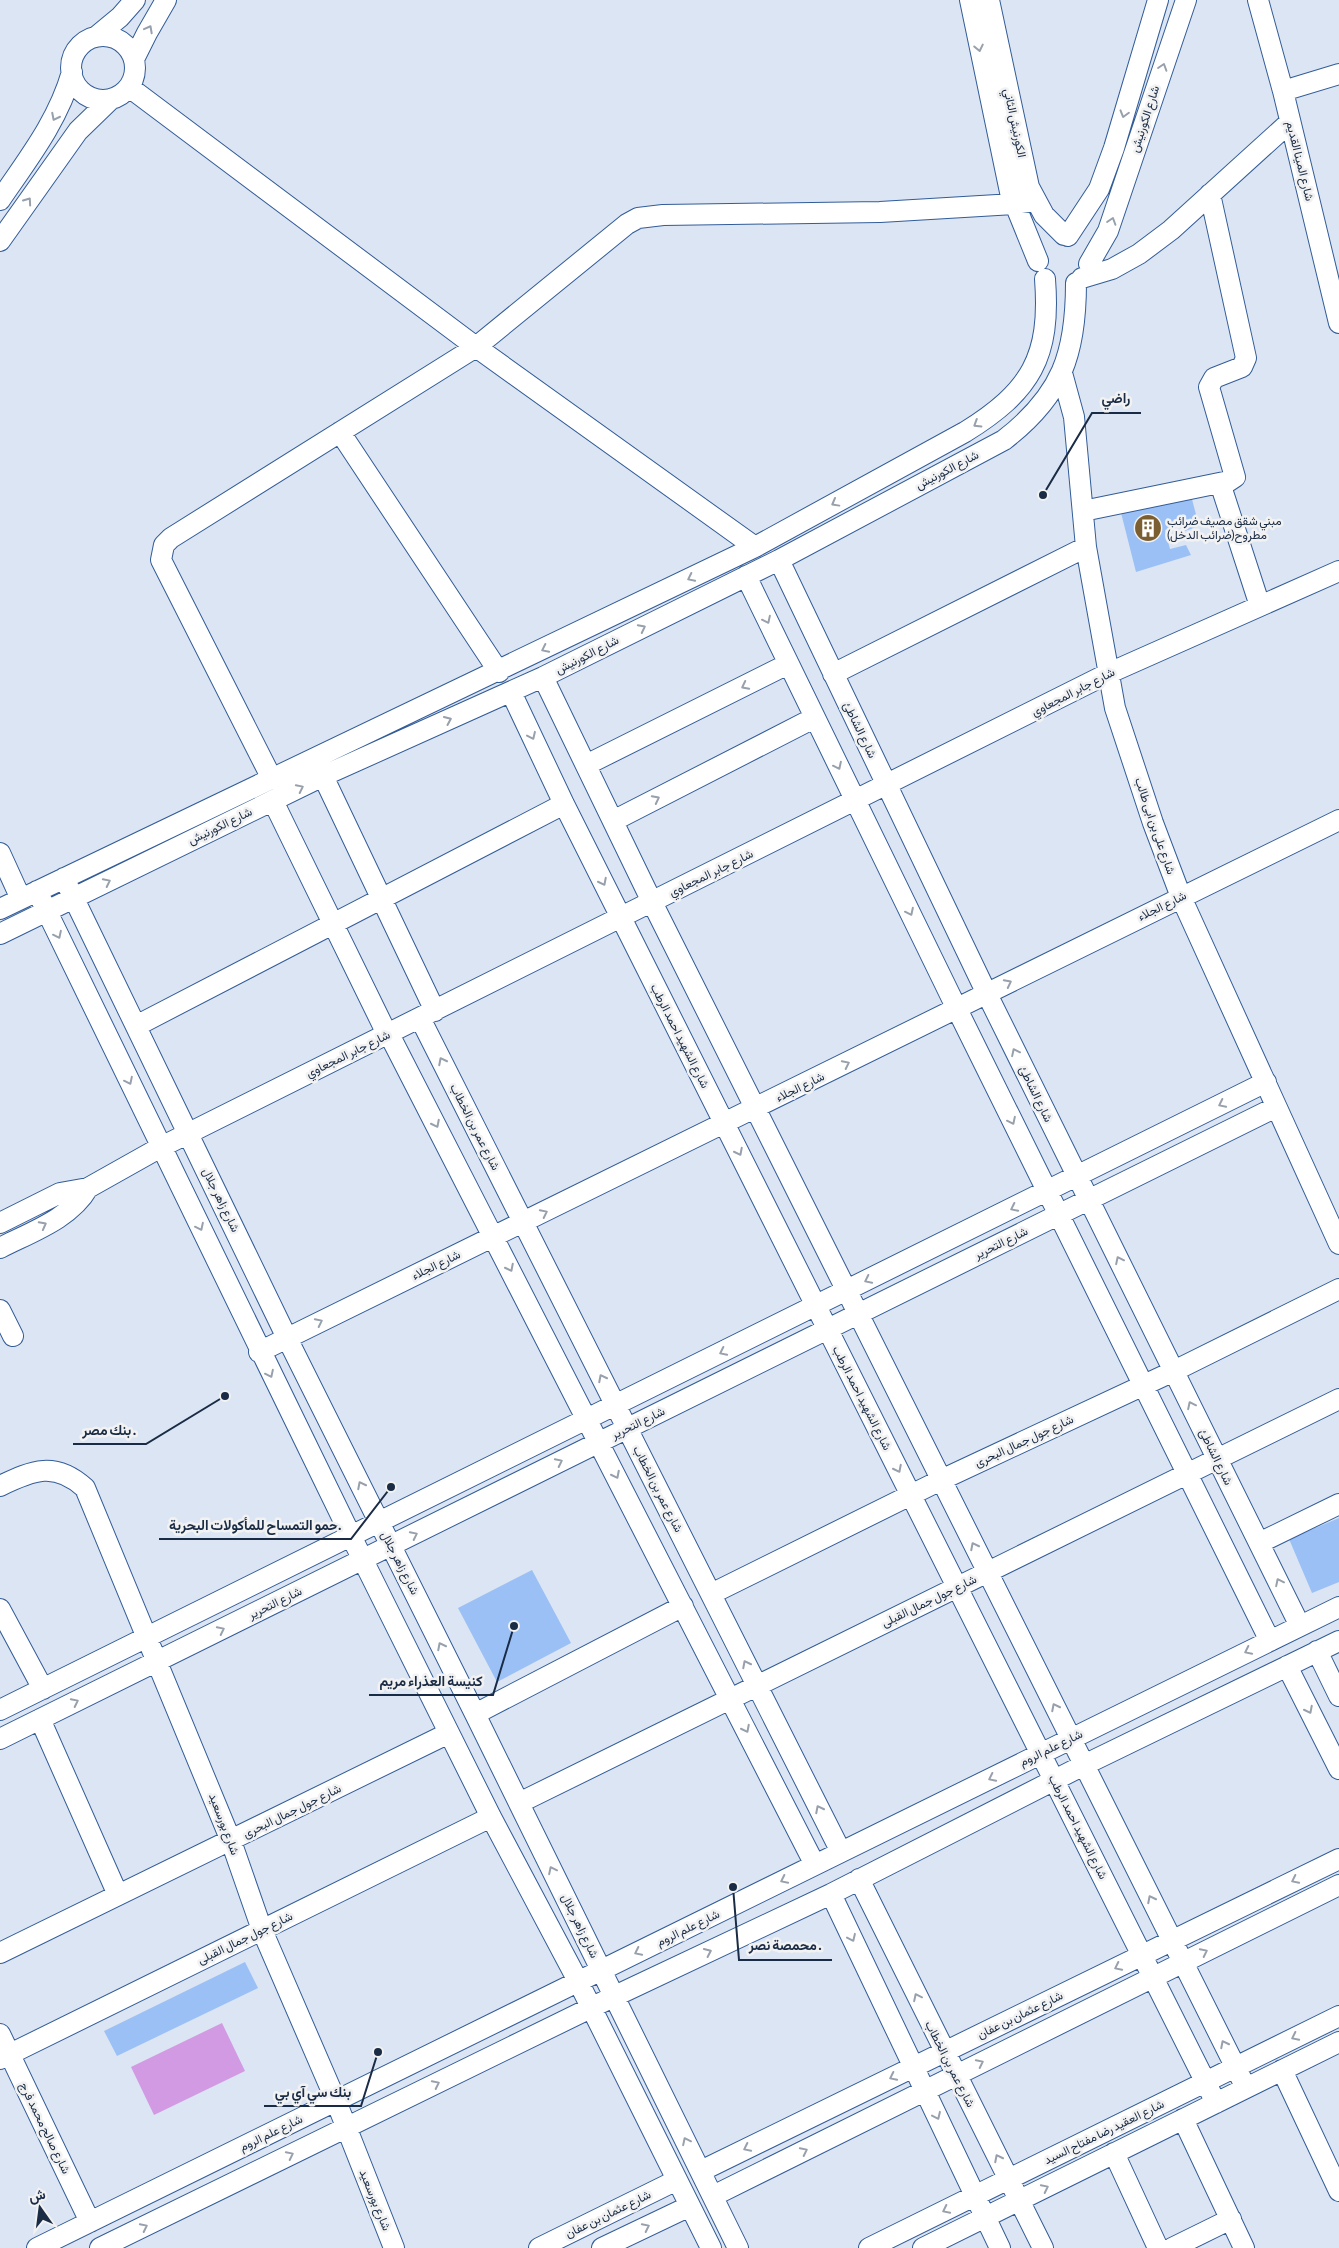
<svg xmlns="http://www.w3.org/2000/svg" width="1339" height="2248" viewBox="0 0 1339 2248" font-family="'Asap Condensed',Vazirmatn,sans-serif">
	<style>
		.green { fill: #d29ae3 }
		.building { fill: #9bc0f6 }
		.lines { fill: none; stroke-linecap: round; stroke-linejoin: round }
		.minor-casing { stroke: #325c98; stroke-width: 22 }
		.minor { stroke: #fff; stroke-width: 20 }
		.oneway { stroke: #98a0ab }
		.labels { text-anchor: middle; stroke-width: 5; stroke-linejoin: round; paint-order: stroke }
		.street-label { font-size: 12px; fill: #192b45; stroke: #f2f2f2 }
		.poi-label { font-size: 12px; fill: #192b45; stroke: #f2f2f2; text-anchor: start }
		.leader { fill: none; stroke: #192b45; stroke-width: 2 }
		.callout-dot { fill: #192b45; stroke: #f2f2f2; stroke-width: 2 }
		.callout-label { font-size: 14px; text-anchor: middle; font-weight: bold; fill: #192b45; stroke: #f2f2f2; stroke-width: 5; stroke-linejoin: round; paint-order: stroke }
	</style>
	<rect width="100%" height="100%" fill="#dce5f3"/>
	<!-- green -->
	<path class="green" d="M222,2023L245,2071L154,2115L131,2067Z"/>
	<!-- building -->
	<path class="building" d="M1187,480L1199,526L1185,531L1181,525L1165,530L1170,549L1186,545L1191,555L1136,572L1117,497Z
		M1339,1518V1582L1312,1593L1289,1539Z
		M532,1570L571,1643L497,1682L458,1608Z
		M245,1962L258,1988L117,2056L104,2031Z"/>
	<g class="lines">
		<!-- minor casing -->
		<g class="minor-casing">
			<path id="minor" d="M970,0L1010,192L1038,261
				M989,0L1029,187L1044,215L1064,235
				M1258,0L1283,91L1339,323
				M97,36L120,17L135,0
				M71 68a32 32 0 1 1 64 0a32 32 0 1 1-64 0Z
				M134,59L147,33L166,0
				M129,87L476,347L755,547
				M1283,91L1339,74
				M0,200C28,159 58,121 72,72
				M1068,236L1099,189L1114,148L1158,0
				M0,241L78,131L111,99
				M1089,264L1108,231L1186,0
				M1082,278L1112,269L1139,254L1171,230L1290,122
				M1062,373L1074,417L1086,547L1115,708L1153,823L1181,897L1339,1244
				M340,432L499,672
				M1220,483L1260,606
				M1083,511L1229,481L1235,477L1209,387L1214,378L1242,367L1246,358L1210,194
				M779,560L987,994L1300,1626
				M746,576L957,1009L1270,1641
				M833,674L1086,547
				M543,677L652,902L1246,2088
				M511,692L564,804L1216,2103
				M586,765L788,664
				M323,776L435,1011
				M272,779L161,560L164,545L171,538L476,347L627,224L638,218L663,215L880,212L1014,204L1036,201
				M273,801L387,1034
				M613,821L814,718
				M0,853L21,899
				M64,878L287,1338L475,1714L738,2248
				M37,891L351,1536L491,1817L578,1981L711,2248
				M0,909L755,547L965,432C1031,391 1051,357 1045,279
				M0,934L323,776L543,677L779,560L1004,440C1062,395 1076,354 1076,283
				M420,1018L841,1852
				M136,1026L564,804
				M389,1034L815,1865
				M0,1223L60,1193L88,1188L161,1147L1107,674L1339,571
				M0,1248C31,1232 70,1219 88,1188
				M0,1310L13,1336
				M259,1352L1339,820
				M0,1486C33,1470 55,1461 85,1488L231,1841L262,1930L336,2101L394,2248
				M1259,1543L1339,1504
				M711,1594L941,1480L1174,1371L1339,1289
				M0,1609L43,1689
				M1317,1651L1339,1696
				M1287,1666L1339,1769
				M0,1710L1266,1082
				M475,1714L683,1606
				M40,1719L118,1895
				M0,1739L1276,1107
				M519,1803L1339,1399
				M859,1879L1043,2248
				M831,1894L1000,2248
				M0,1953L449,1733
				M0,2034L90,2222
				M0,2059L491,1817
				M1282,2070L1339,2191
				M1183,2119L1244,2248
				M1114,2153L1158,2248
				M701,2171L1339,1859
				M713,2196L1339,1885
				M37,2248L1339,1607
				M100,2248L615,1996L831,1894L1084,1765L1339,1641
				M539,2248L677,2180
				M602,2248L690,2206
				M869,2248L1339,2016
				M923,2248L1339,2042
				M1172,2248L1231,2219"/>
		</g>
		<!-- minor -->
		<use href="#minor" class="minor"/>
	</g>
	<!-- one-way arrows -->
	<defs><path id="oneway-chevron" d="M-2-3.5L2.5 0L-2 3.5" fill="none" stroke-width="1.6" stroke-linecap="round" stroke-linejoin="round" transform="scale(1.25)"/></defs>
	<g class="oneway">
		<use href="#oneway-chevron" transform="translate(149 29) rotate(-62)"/>
		<use href="#oneway-chevron" transform="translate(979 48) rotate(78)"/>
		<use href="#oneway-chevron" transform="translate(1163 67) rotate(-72)"/>
		<use href="#oneway-chevron" transform="translate(1124 114) rotate(106)"/>
		<use href="#oneway-chevron" transform="translate(55 117) rotate(117)"/>
		<use href="#oneway-chevron" transform="translate(28 201) rotate(-55)"/>
		<use href="#oneway-chevron" transform="translate(1112 221) rotate(-72)"/>
		<use href="#oneway-chevron" transform="translate(977 424) rotate(148)"/>
		<use href="#oneway-chevron" transform="translate(835 503) rotate(151)"/>
		<use href="#oneway-chevron" transform="translate(691 578) rotate(154)"/>
		<use href="#oneway-chevron" transform="translate(767 620) rotate(64)"/>
		<use href="#oneway-chevron" transform="translate(642 628) rotate(-27)"/>
		<use href="#oneway-chevron" transform="translate(545 649) rotate(154)"/>
		<use href="#oneway-chevron" transform="translate(745 686) rotate(153)"/>
		<use href="#oneway-chevron" transform="translate(448 720) rotate(-24)"/>
		<use href="#oneway-chevron" transform="translate(532 736) rotate(65)"/>
		<use href="#oneway-chevron" transform="translate(838 766) rotate(64)"/>
		<use href="#oneway-chevron" transform="translate(300 788) rotate(-26)"/>
		<use href="#oneway-chevron" transform="translate(656 799) rotate(-27)"/>
		<use href="#oneway-chevron" transform="translate(107 882) rotate(-26)"/>
		<use href="#oneway-chevron" transform="translate(603 882) rotate(63)"/>
		<use href="#oneway-chevron" transform="translate(910 912) rotate(64)"/>
		<use href="#oneway-chevron" transform="translate(58 935) rotate(64)"/>
		<use href="#oneway-chevron" transform="translate(1008 983) rotate(-27)"/>
		<use href="#oneway-chevron" transform="translate(1015 1052) rotate(-116)"/>
		<use href="#oneway-chevron" transform="translate(442 1061) rotate(-117)"/>
		<use href="#oneway-chevron" transform="translate(846 1064) rotate(-26)"/>
		<use href="#oneway-chevron" transform="translate(129 1081) rotate(64)"/>
		<use href="#oneway-chevron" transform="translate(1222 1104) rotate(154)"/>
		<use href="#oneway-chevron" transform="translate(1012 1121) rotate(64)"/>
		<use href="#oneway-chevron" transform="translate(436 1124) rotate(63)"/>
		<use href="#oneway-chevron" transform="translate(739 1152) rotate(63)"/>
		<use href="#oneway-chevron" transform="translate(1014 1208) rotate(154)"/>
		<use href="#oneway-chevron" transform="translate(544 1213) rotate(-26)"/>
		<use href="#oneway-chevron" transform="translate(43 1225) rotate(-28)"/>
		<use href="#oneway-chevron" transform="translate(200 1227) rotate(64)"/>
		<use href="#oneway-chevron" transform="translate(1119 1260) rotate(-116)"/>
		<use href="#oneway-chevron" transform="translate(510 1268) rotate(63)"/>
		<use href="#oneway-chevron" transform="translate(868 1280) rotate(154)"/>
		<use href="#oneway-chevron" transform="translate(319 1322) rotate(-26)"/>
		<use href="#oneway-chevron" transform="translate(723 1352) rotate(154)"/>
		<use href="#oneway-chevron" transform="translate(270 1374) rotate(64)"/>
		<use href="#oneway-chevron" transform="translate(602 1378) rotate(-117)"/>
		<use href="#oneway-chevron" transform="translate(1191 1405) rotate(-116)"/>
		<use href="#oneway-chevron" transform="translate(559 1462) rotate(-26)"/>
		<use href="#oneway-chevron" transform="translate(898 1469) rotate(63)"/>
		<use href="#oneway-chevron" transform="translate(616 1475) rotate(63)"/>
		<use href="#oneway-chevron" transform="translate(361 1485) rotate(-117)"/>
		<use href="#oneway-chevron" transform="translate(414 1535) rotate(-26)"/>
		<use href="#oneway-chevron" transform="translate(974 1546) rotate(-117)"/>
		<use href="#oneway-chevron" transform="translate(1279 1582) rotate(-116)"/>
		<use href="#oneway-chevron" transform="translate(221 1630) rotate(-26)"/>
		<use href="#oneway-chevron" transform="translate(441 1646) rotate(-117)"/>
		<use href="#oneway-chevron" transform="translate(1248 1651) rotate(154)"/>
		<use href="#oneway-chevron" transform="translate(746 1664) rotate(-117)"/>
		<use href="#oneway-chevron" transform="translate(75 1702) rotate(-26)"/>
		<use href="#oneway-chevron" transform="translate(1055 1707) rotate(-117)"/>
		<use href="#oneway-chevron" transform="translate(1309 1710) rotate(63)"/>
		<use href="#oneway-chevron" transform="translate(746 1729) rotate(63)"/>
		<use href="#oneway-chevron" transform="translate(992 1778) rotate(154)"/>
		<use href="#oneway-chevron" transform="translate(819 1809) rotate(-117)"/>
		<use href="#oneway-chevron" transform="translate(552 1870) rotate(-116)"/>
		<use href="#oneway-chevron" transform="translate(784 1880) rotate(154)"/>
		<use href="#oneway-chevron" transform="translate(1295 1880) rotate(154)"/>
		<use href="#oneway-chevron" transform="translate(1151 1899) rotate(-117)"/>
		<use href="#oneway-chevron" transform="translate(852 1938) rotate(65)"/>
		<use href="#oneway-chevron" transform="translate(638 1952) rotate(154)"/>
		<use href="#oneway-chevron" transform="translate(708 1952) rotate(-25)"/>
		<use href="#oneway-chevron" transform="translate(1204 1952) rotate(-26)"/>
		<use href="#oneway-chevron" transform="translate(1118 1967) rotate(154)"/>
		<use href="#oneway-chevron" transform="translate(917 1997) rotate(-116)"/>
		<use href="#oneway-chevron" transform="translate(1295 2037) rotate(154)"/>
		<use href="#oneway-chevron" transform="translate(1224 2044) rotate(-117)"/>
		<use href="#oneway-chevron" transform="translate(980 2063) rotate(-26)"/>
		<use href="#oneway-chevron" transform="translate(893 2077) rotate(154)"/>
		<use href="#oneway-chevron" transform="translate(436 2084) rotate(-26)"/>
		<use href="#oneway-chevron" transform="translate(937 2116) rotate(65)"/>
		<use href="#oneway-chevron" transform="translate(686 2141) rotate(-116)"/>
		<use href="#oneway-chevron" transform="translate(747 2148) rotate(154)"/>
		<use href="#oneway-chevron" transform="translate(804 2151) rotate(-26)"/>
		<use href="#oneway-chevron" transform="translate(290 2155) rotate(-26)"/>
		<use href="#oneway-chevron" transform="translate(998 2158) rotate(-117)"/>
		<use href="#oneway-chevron" transform="translate(1045 2188) rotate(-26)"/>
		<use href="#oneway-chevron" transform="translate(946 2210) rotate(154)"/>
		<use href="#oneway-chevron" transform="translate(144 2227) rotate(-26)"/>
		<use href="#oneway-chevron" transform="translate(646 2227) rotate(-26)"/>
	</g>
	<!-- icons -->
	<defs>
		<g id="building-disc" transform="scale(1.4375)"><circle r="9.5" fill="#7b5f31" stroke="#f2f2f2"/><path d="M-4-6H4V6H1V3H-1V6H-4ZM-2.5-4.3h1.7v1.8h-1.7ZM.8-4.3h1.7v1.8H.8ZM-2.5-1h1.7V.8h-1.7ZM.8-1h1.7V.8H.8Z" fill="#fff"/></g>
	</defs>
	<g fill-rule="evenodd">
		<use href="#building-disc" x="1148" y="528"/>
	</g>
	<g class="labels">
		<!-- street labels -->
		<g class="street-label">
			<text transform="translate(1145 119) rotate(-72)" y="4">شارع الكورنيش</text>
			<text transform="translate(1015 123) rotate(78)" y="4">الكورنيش الثاني</text>
			<text transform="translate(1300 161) rotate(76)" y="4">شارع المينا القديم</text>
			<text transform="translate(947 470) rotate(-28)" y="4">شارع الكورنيش</text>
			<text transform="translate(587 655) rotate(-27)" y="4">شارع الكورنيش</text>
			<text transform="translate(1073 692) rotate(-27)" y="4">شارع جابر المجعاوي</text>
			<text transform="translate(860 730) rotate(64)" y="4">شارع الشاطئ</text>
			<text transform="translate(220 826) rotate(-26)" y="4">شارع الكورنيش</text>
			<text transform="translate(1155 826) rotate(71)" y="4">شارع على بن ابى طالب</text>
			<text transform="translate(711 873) rotate(-26)" y="4">شارع جابر المجعاوي</text>
			<text transform="translate(1162 906) rotate(-26)" y="4">شارع الجلاء</text>
			<text transform="translate(680 1036) rotate(63)" y="4">شارع الشهيد احمد الرطب</text>
			<text transform="translate(348 1054) rotate(-26)" y="4">شارع جابر المجعاوي</text>
			<text transform="translate(800 1087) rotate(-26)" y="4">شارع الجلاء</text>
			<text transform="translate(1036 1094) rotate(64)" y="4">شارع الشاطئ</text>
			<text transform="translate(475 1127) rotate(63)" y="4">شارع عمر بن الخطاب</text>
			<text transform="translate(221 1200) rotate(64)" y="4">شارع زاهر جلال</text>
			<text transform="translate(1001 1243) rotate(-26)" y="4">شارع التحرير</text>
			<text transform="translate(436 1265) rotate(-26)" y="4">شارع الجلاء</text>
			<text transform="translate(862 1398) rotate(63)" y="4">شارع الشهيد احمد الرطب</text>
			<text transform="translate(638 1423) rotate(-26)" y="4">شارع التحرير</text>
			<text transform="translate(1024 1441) rotate(-25)" y="4">شارع جول جمال البحرى</text>
			<text transform="translate(1216 1457) rotate(64)" y="4">شارع الشاطئ</text>
			<text transform="translate(658 1489) rotate(63)" y="4">شارع عمر بن الخطاب</text>
			<text transform="translate(400 1563) rotate(63)" y="4">شارع زاهر جلال</text>
			<text transform="translate(929 1601) rotate(-26)" y="4">شارع جول جمال القبلى</text>
			<text transform="translate(275 1603) rotate(-26)" y="4">شارع التحرير</text>
			<text transform="translate(1051 1748) rotate(-26)" y="4">شارع علم الروم</text>
			<text transform="translate(292 1811) rotate(-26)" y="4">شارع جول جمال البحرى</text>
			<text transform="translate(224 1824) rotate(69)" y="4">شارع بورسعيد</text>
			<text transform="translate(1078 1827) rotate(63)" y="4">شارع الشهيد احمد الرطب</text>
			<text transform="translate(580 1926) rotate(64)" y="4">شارع زاهر جلال</text>
			<text transform="translate(688 1928) rotate(-26)" y="4">شارع علم الروم</text>
			<text transform="translate(245 1938) rotate(-26)" y="4">شارع جول جمال القبلى</text>
			<text transform="translate(1020 2015) rotate(-26)" y="4">شارع عثمان بن عفان</text>
			<text transform="translate(950 2064) rotate(63)" y="4">شارع عمر بن الخطاب</text>
			<text transform="translate(45 2128) rotate(64)" y="4">شارع صالح محمد فرج</text>
			<text transform="translate(1104 2132) rotate(-26)" y="4">شارع العقيد رضا مفتاح السيد</text>
			<text transform="translate(271 2133) rotate(-26)" y="4">شارع علم الروم</text>
			<text transform="translate(375 2200) rotate(68)" y="4">شارع بورسعيد</text>
			<text transform="translate(608 2214) rotate(-26)" y="4">شارع عثمان بن عفان</text>
		</g>
		<!-- poi labels -->
		<g class="poi-label">
			<text x="1167" y="525">مبني شقق مصيف ضرائب<tspan x="1167" dy="14">مطروح(ضرائب الدخل)</tspan></text>
		</g>
	</g>
	<!-- callouts -->
	<path class="leader" d="M1043 495L1092 413H1141M225 1396L146 1444H73M391 1487L351 1539H159M514 1626L493 1695H369M733 1887L739 1960H832M378 2052L361 2106H264"/>
	<g class="callout-dot">
		<circle cx="1043" cy="495" r="5"/>
		<circle cx="225" cy="1396" r="5"/>
		<circle cx="391" cy="1487" r="5"/>
		<circle cx="514" cy="1626" r="5"/>
		<circle cx="733" cy="1887" r="5"/>
		<circle cx="378" cy="2052" r="5"/>
	</g>
	<g class="callout-label">
		<text x="1116" y="403">راضي</text>
		<text x="109" y="1435">بنك مصر .</text>
		<text x="255" y="1530">حمو التمساح للمأكولات البحرية.</text>
		<text x="431" y="1686">كنيسة العذراء مريم</text>
		<text x="785" y="1950">محمصة نصر .</text>
		<text x="313" y="2097">بنك سي آي بي</text>
	</g>
	<!-- north arrow -->
	<g transform="translate(40 2208) rotate(346)" stroke="#f2f2f2" stroke-width="4" paint-order="stroke">
	<path d="M0-4L9 19L0 12L-9 19Z" fill="#192b45"/>
	<text y="-8" font-size="14" font-weight="bold" text-anchor="middle" fill="#192b45">ش</text>
	</g>
</svg>
